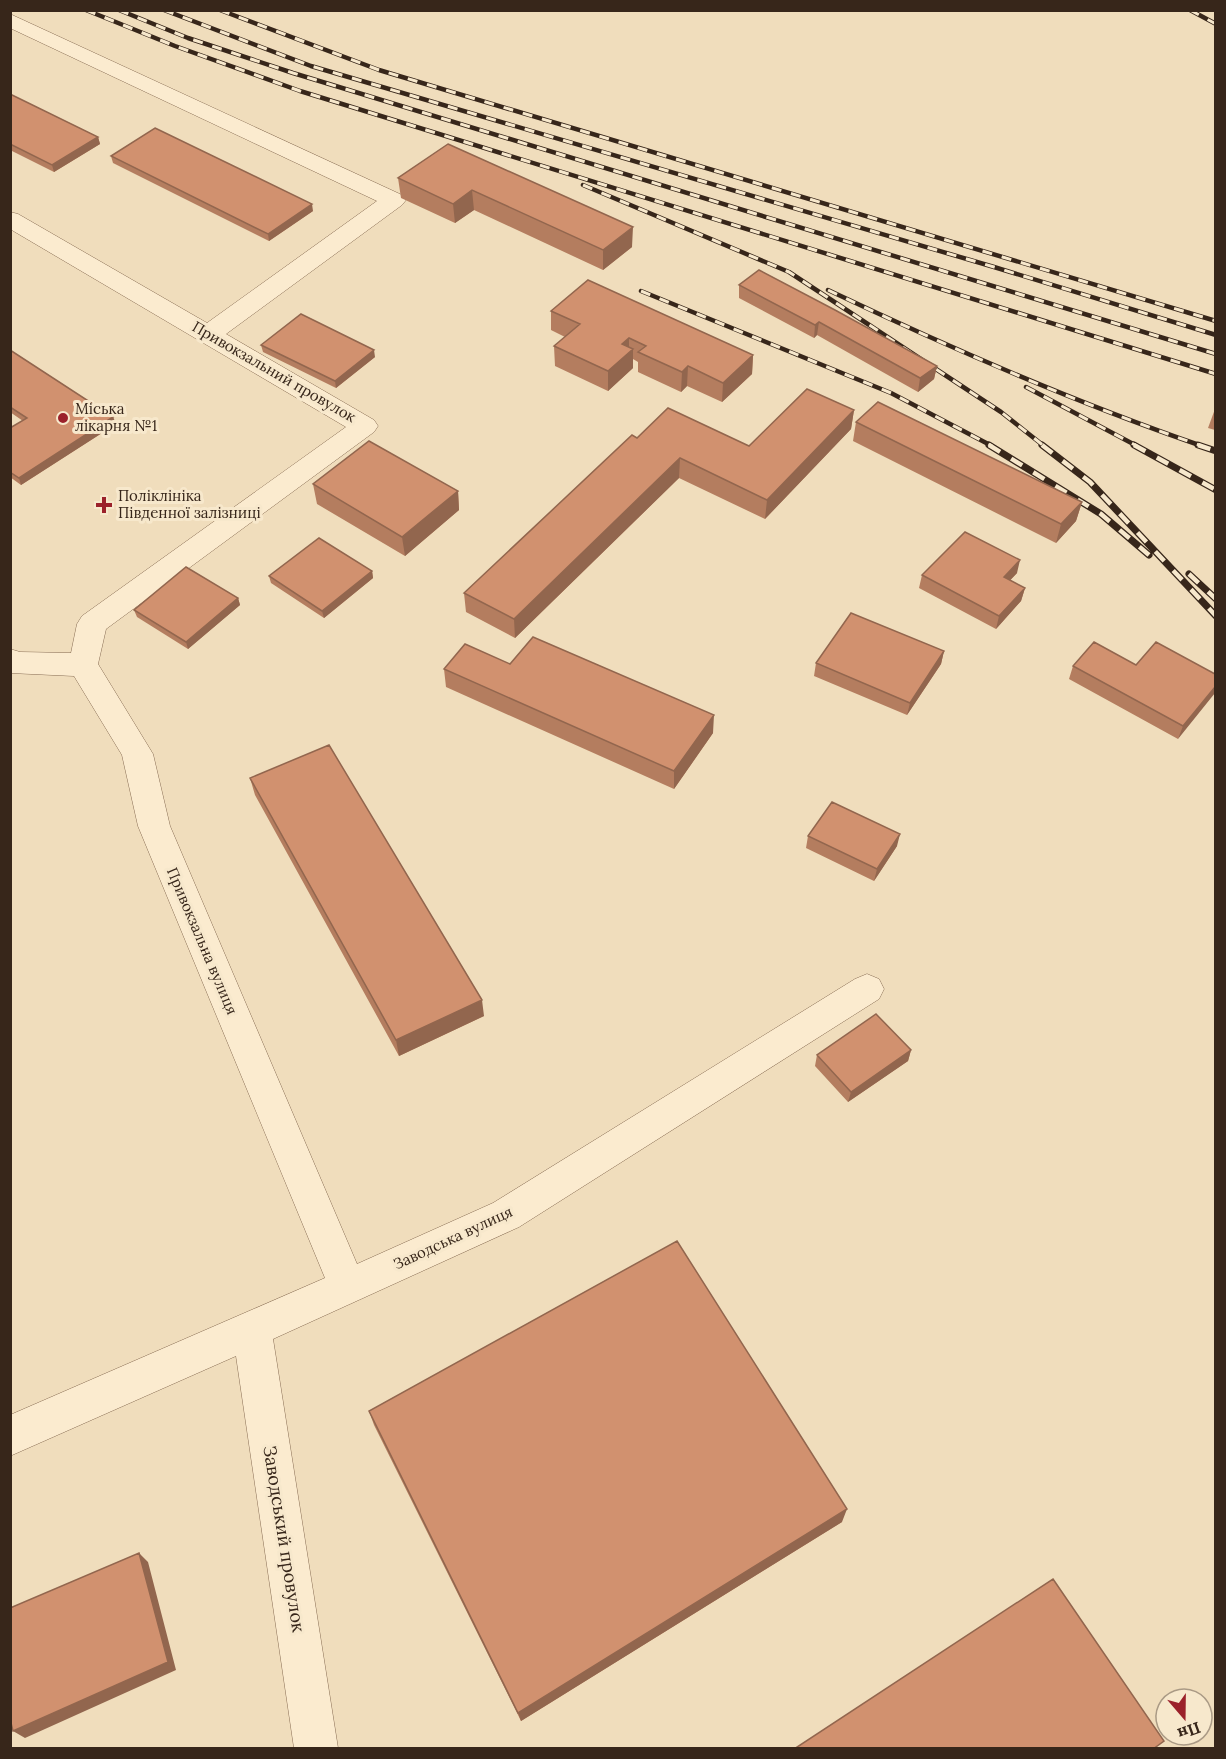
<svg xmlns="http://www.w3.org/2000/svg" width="1226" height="1759" viewBox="0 0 1226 1759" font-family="Lora,serif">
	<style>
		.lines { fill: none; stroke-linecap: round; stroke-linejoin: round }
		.minor-casing { stroke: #886d54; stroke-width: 1 }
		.minor { fill: #fbebcf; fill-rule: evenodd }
		.rail-far1-casing { stroke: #37261a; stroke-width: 4.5 }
		.rail-casing { stroke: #37261a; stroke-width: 7 }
		.rail-far1 { stroke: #f7e8cc; stroke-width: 3; stroke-dasharray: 10; stroke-linecap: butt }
		.rail { stroke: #f7e8cc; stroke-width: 4.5; stroke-dasharray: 13; stroke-linecap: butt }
		.wall { fill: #b47d5f }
		.shaded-wall { fill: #92664e }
		.building { fill: #d1916f; stroke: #92664e; stroke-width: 1.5 }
		.poi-dot { fill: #9b212a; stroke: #f7e8cc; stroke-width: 2 }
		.labels { text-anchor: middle; stroke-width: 6; stroke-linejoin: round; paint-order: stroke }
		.street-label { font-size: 15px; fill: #37261a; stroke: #f7e8cc }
		.poi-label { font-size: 15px; fill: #37261a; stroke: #f7e8cc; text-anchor: start }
		.near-street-label { font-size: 18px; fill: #37261a; stroke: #f7e8cc }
	</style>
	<rect width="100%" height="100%" fill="#f0ddbc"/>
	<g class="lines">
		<!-- minor casing -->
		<g class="minor-casing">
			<path id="minor" d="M10,14L402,195L406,200L402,205L226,334L374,420L378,426L374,432L106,629L98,664L153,754L170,826L357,1264L493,1203L855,979L867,974L879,979L884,989L879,999L519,1227L273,1339L338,1748H294L236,1356L10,1456V1415L325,1278L138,826L122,755L74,676L10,673V649L20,652L71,653L77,624L82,616L346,427L10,229V212L18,214L207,323L377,201L10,28Z"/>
		</g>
		<!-- minor -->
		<use href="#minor" class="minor"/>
		<!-- rail-far1 casing -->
		<g class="rail-far1-casing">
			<path id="rail-far1" d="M86,10L175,46L300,91L1216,374
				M119,10L188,38L293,73L1216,354
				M164,10L311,66L994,267L1216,335
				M220,10L379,70L1216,321
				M1190,10L1216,24
				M583,185L789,272L1001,412L1044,446
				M828,290C950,348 1074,402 1202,446
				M641,291L891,393L992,446
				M1026,387L1137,446"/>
		</g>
		<!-- rail casing -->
		<g class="rail-casing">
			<path id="rail" d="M989,445L1101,514L1149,555
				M1042,445L1090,482L1216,616
				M1134,445L1216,490
				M1198,445L1216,451
				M1189,574L1216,599"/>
		</g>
		<!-- rail-far1 -->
		<use href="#rail-far1" class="rail-far1"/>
		<!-- rail -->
		<use href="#rail" class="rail"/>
	</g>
	<!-- wall -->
	<path class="wall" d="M10,94L98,137L100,144L54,172L10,150Z
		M448,144L632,247L603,270L474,210L455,223L401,198L398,178Z
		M111,156L313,211L269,241L113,163Z
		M739,285L937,366L934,379L918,392L817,335L814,338L739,298Z
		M551,311L753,355L752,374L722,402L687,386L681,392L638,372V362L633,359V368L608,391L555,366L554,346L565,337L551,330Z
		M261,345L375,357L336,388L263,352Z
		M10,350L113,417L116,424L21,485L10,477V428L23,421L10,412Z
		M1215,409V430L1208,428Z
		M854,410L851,429L765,519L679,478L515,638L466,612L464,593L637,438L749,446Z
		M856,422L1082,502L1076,521L1056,543L853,441Z
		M313,484L458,491L459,510L405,556L317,504Z
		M372,571L373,578L324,618L271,583L269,576Z
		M1017,573L1010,580L1025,588L1021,601L996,629L919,588L922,575Z
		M238,598L240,605L188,649L137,617L134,610Z
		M944,651L941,664L907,715L814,676L816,663Z
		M1136,665L1215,674L1178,739L1069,679L1073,666Z
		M444,669L713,733L674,789L446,687Z
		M250,778L484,1016L399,1056L255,795Z
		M808,836L897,846L874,881L806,848Z
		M911,1050L908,1061L848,1102L815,1066L817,1055Z
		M369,1411L842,1522L521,1721L374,1425Z"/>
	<!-- shaded-wall -->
	<path class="shaded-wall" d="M98,137L100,144L54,172L52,165Z
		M472,190L474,210L455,223L453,204Z
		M312,204L313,211L269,241L268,234Z
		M633,227L632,247L603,270V250Z
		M819,322L817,335L814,338L815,325Z
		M629,338V353L633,349V368L608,391V371L622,344Z
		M374,350L375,357L336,388L335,381Z
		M753,355L752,374L722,402L723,383Z
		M688,366L687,386L681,392L682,372Z
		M937,366L934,379L918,392L920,378Z
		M854,410L851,429L765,519L767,500Z
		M113,417L116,424L21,485L19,478Z
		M680,458L679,478L515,638L514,619Z
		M458,491L459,510L405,556L402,537Z
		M1082,502L1076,521L1056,543L1061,524Z
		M1020,560L1017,573L1001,590L1004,577Z
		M372,571L373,578L324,618L322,611Z
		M1025,588L1021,601L996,629L999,616Z
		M238,598L240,605L188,649L186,642Z
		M944,651L941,664L907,715L910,703Z
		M1215,687V693L1178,739L1183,726Z
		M714,715L713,733L674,789V771Z
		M900,834L897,846L874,881L877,869Z
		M482,1000L484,1016L399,1056L396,1040Z
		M911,1050L908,1061L848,1102L851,1092Z
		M847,1509L842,1522L521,1721L518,1713Z
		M139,1553L148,1562L176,1670L25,1738L13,1731Z"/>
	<!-- building -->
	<path class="building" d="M10,94L98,137L52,165L10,144Z
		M155,128L312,204L268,234L111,156Z
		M448,144L633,227L603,250L472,190L453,204L398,178Z
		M759,270L835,310L937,366L920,378L819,322L815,325L739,285Z
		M588,280L753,355L723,383L688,366L682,372L638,352L646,346L629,338L622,344L633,349L608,371L554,346L580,324L551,311Z
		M301,314L374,350L335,381L261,345Z
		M10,350L113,417L19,478L10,472V428L27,418L10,407Z
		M807,389L854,410L767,500L680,458L514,619L464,593L632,435L637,438L668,408L749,446Z
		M878,402L1082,502L1061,524L856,422Z
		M369,441L458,491L402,537L313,484Z
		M965,532L1020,560L1004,577L1025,588L999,616L922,575Z
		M319,538L372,571L322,611L269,576Z
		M186,567L238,598L186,642L134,610Z
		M851,613L944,651L910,703L816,663Z
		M533,637L714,715L674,771L444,669L465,644L510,664Z
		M1094,642L1136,665L1156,642L1215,674V687L1183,726L1073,666Z
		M329,745L482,1000L396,1040L250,778Z
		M832,802L900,834L877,869L808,836Z
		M876,1014L911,1050L851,1092L817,1055Z
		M677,1241L847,1509L518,1713L369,1411Z
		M139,1553L168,1662L13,1731L10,1719V1608Z
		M1053,1579L1164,1741L1153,1749H794Z"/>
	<!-- markers -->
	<g class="poi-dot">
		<circle cx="63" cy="418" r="6"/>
		<path d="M101 496h6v6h6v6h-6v6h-6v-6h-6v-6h6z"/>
	</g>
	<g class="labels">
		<!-- street labels -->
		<g class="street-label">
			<text transform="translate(274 372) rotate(30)" y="5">Привокзальний провулок</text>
			<text transform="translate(202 941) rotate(67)" y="5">Привокзальна вулиця</text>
			<text transform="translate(453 1238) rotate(-25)" y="5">Заводська вулиця</text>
		</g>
		<!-- poi labels -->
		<g class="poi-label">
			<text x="75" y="414">Міська<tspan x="75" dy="17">лікарня №1</tspan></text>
			<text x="118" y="501">Поліклініка<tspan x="118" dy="17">Південної залізниці</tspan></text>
		</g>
		<!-- near-street labels -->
		<g class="near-street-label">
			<text transform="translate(284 1539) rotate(81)" y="6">Заводський провулок</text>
		</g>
	</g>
	<!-- border -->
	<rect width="1226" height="1759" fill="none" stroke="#37261a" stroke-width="24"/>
	<!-- north arrow -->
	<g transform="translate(1184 1717) rotate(160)"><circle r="28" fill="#f7e8cc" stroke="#aa9a85" stroke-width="1.5"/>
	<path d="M0-4.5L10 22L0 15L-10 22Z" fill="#9b212a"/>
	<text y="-9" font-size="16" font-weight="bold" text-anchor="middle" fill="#37261a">Пн</text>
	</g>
</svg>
